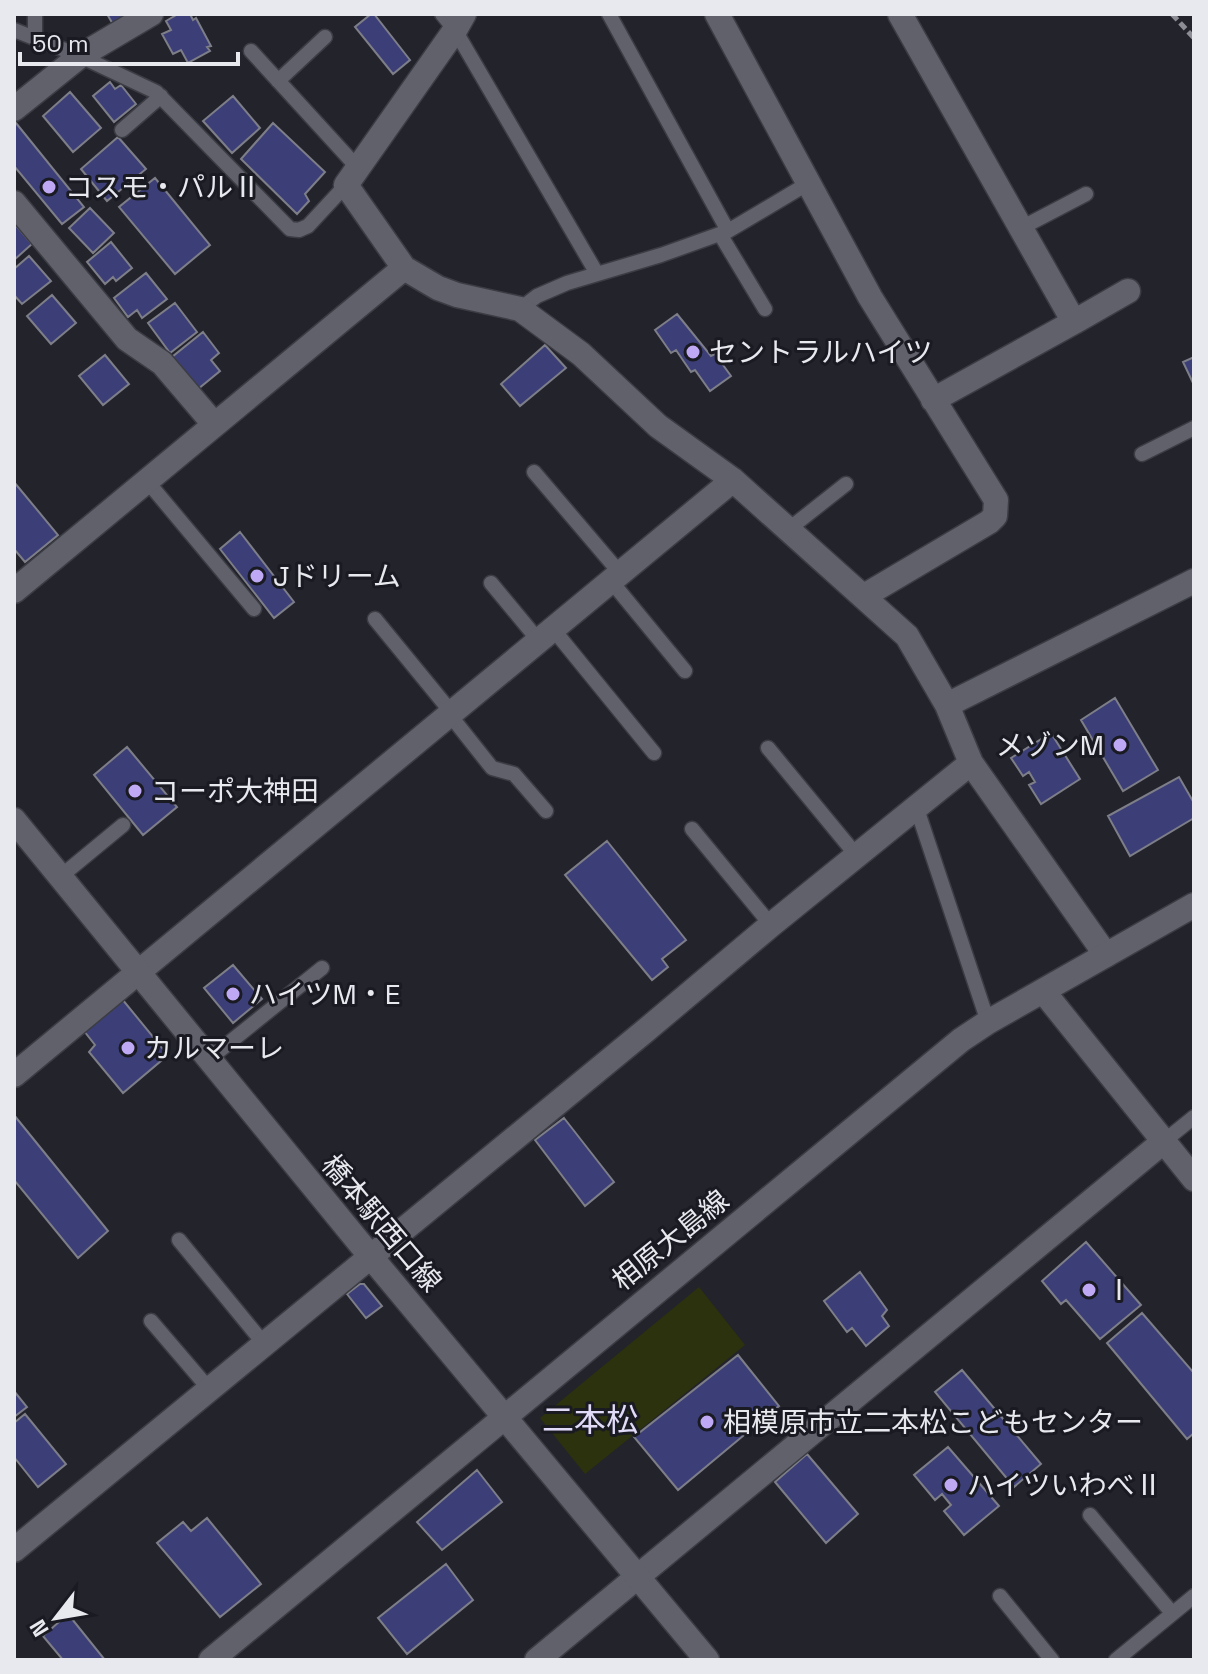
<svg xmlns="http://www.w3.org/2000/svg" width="1208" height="1674" viewBox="0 0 1208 1674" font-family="'Space Grotesk','Noto Sans JP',sans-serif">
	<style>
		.green { fill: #2c320d }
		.building { fill: #3c3f77; stroke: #7d7e88; stroke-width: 2 }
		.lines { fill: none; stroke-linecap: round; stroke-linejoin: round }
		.service-casing { stroke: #3c3d44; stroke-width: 17 }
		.minor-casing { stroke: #3c3d44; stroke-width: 27 }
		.tertiary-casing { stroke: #3c3d44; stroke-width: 27 }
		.path { stroke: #8d8e95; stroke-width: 5; stroke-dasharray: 8 4; stroke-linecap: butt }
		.service { stroke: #60616b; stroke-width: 14 }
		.minor { stroke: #60616b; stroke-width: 24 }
		.tertiary { stroke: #60616b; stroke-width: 24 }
		.poi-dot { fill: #bfa9f4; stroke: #191a22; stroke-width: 3 }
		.labels { text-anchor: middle; stroke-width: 6; stroke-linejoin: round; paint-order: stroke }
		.poi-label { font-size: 28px; fill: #e8e9ef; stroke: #191a22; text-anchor: start }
		.street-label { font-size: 28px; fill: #e8e9ef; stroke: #191a22 }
		.quarter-label { font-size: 32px; fill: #e2dbf8; stroke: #191a22 }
	</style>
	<rect width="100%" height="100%" fill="#22232b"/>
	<!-- green -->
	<path class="green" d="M699,1287L745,1345L585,1474L540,1418Z"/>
	<!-- building -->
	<path class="building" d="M107,14H134L114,26Z
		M178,14H190L193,20L196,18L211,46L207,47L210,51L188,63L181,50L173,54L162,34L171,30L166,21Z
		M371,14H374L410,60L393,74L355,27Z
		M110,82L115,89L121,85L136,104L114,122L93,96Z
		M70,92L101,128L73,152L43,116Z
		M233,96L260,128L232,153L203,121Z
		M16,123L84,207L62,224L14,166V125Z
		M273,123L325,172L305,194L309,201L297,214L241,159Z
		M118,137L146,169L107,201L81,169Z
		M155,178L210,245L175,274L119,207Z
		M90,208L114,233L93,253L69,228Z
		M14,223L32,244L14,260Z
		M111,242L132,268L116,281L113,277L105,284L87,262Z
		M29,256L51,281L22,304L14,295V269Z
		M146,273L167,299L142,318L137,310L128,317L114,298Z
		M52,295L76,323L51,344L27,316Z
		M175,303L197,332L170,353L148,323Z
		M677,314L711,356L715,354L731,376L710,391L695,370L691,372L676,350L671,353L655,330Z
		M203,332L219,353L211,360L220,371L198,389L172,357Z
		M545,345L566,368L520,406L501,384Z
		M105,355L129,384L103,405L79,376Z
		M1194,357V385L1183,362Z
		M14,482L58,535L25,562L14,549Z
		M240,532L294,602L274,618L220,549Z
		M1115,698L1158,770L1123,791L1081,720Z
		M1051,733L1080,779L1041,804L1029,785L1035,782L1029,772L1023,776L1011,758Z
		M127,747L177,807L143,835L94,775Z
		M1179,777L1194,803V818L1130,856L1108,816Z
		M607,841L686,940L662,959L668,967L652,980L565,875Z
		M233,965L262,999L233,1023L204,988Z
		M122,999L168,1055L123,1093L89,1052L95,1045L84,1031Z
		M14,1115L108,1231L78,1258L14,1180Z
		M564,1118L614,1182L585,1206L535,1140Z
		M1086,1242L1141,1305L1100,1339L1066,1300L1061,1304L1042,1281Z
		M860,1272L887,1310L882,1316L889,1326L866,1346L852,1328L847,1332L824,1301Z
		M360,1284H364L382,1306L366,1318L347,1294Z
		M1142,1313L1194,1373V1433L1187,1439L1107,1343Z
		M738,1355L779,1406L678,1490L634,1437Z
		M962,1370L1041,1464L1014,1487L935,1392Z
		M14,1391L27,1407L14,1417Z
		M25,1414L66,1464L38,1487L14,1457V1423Z
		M948,1447L999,1506L964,1535L944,1511L951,1505L942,1494L935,1500L914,1475Z
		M807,1454L858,1514L826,1543L775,1482Z
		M477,1470L502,1502L442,1550L417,1522Z
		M207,1518L261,1584L220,1617L157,1543L183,1522L191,1531Z
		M446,1564L473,1600L407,1654L378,1618Z
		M68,1614L105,1660H63L43,1636Z"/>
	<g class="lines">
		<!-- service casing -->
		<g class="service-casing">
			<path id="service" d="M35,14V37
				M442,14L455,30L596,272
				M609,14L728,231
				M14,30L80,56L156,92L290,229L299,230L308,226L346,185
				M251,51L357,167
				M278,81L325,37
				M122,130L161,96
				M1021,228L1086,194
				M720,234L765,309
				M520,309L537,296L567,283L661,255L728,231L807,184
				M1142,454L1194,428
				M534,472L620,573
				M147,481L254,609
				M789,529L846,484
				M611,581L685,671
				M491,583L539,641
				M375,619L452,713
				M553,629L654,753
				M450,715L492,768L514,774L546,811
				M768,748L857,856
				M916,806L988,1022
				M692,829L771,925
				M60,877L123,825
				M209,1059L322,968
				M1163,1142L1194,1117
				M179,1240L265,1345
				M151,1321L210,1390
				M1090,1515L1172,1613
				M1000,1596L1052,1660
				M1116,1660L1194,1596"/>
		</g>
		<!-- minor casing -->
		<g class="minor-casing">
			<path id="minor" d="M464,14L455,30L346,185L404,268L438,288L457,295L520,309L581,354L658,426L733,480L907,636L947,705L971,763L1106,955
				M717,14L870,297L996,500L995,516L989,522L864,596
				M900,14L1074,322L933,400
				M14,109L80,56L151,14
				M14,203L127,339L162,363L214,424
				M1074,322L1128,291
				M14,591L404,268
				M947,705L1194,581
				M1043,991L1194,1179
				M14,1075L733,480
				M14,1550L645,1031L771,925L971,763
				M537,1660L1163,1142"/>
		</g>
		<!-- tertiary casing -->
		<g class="tertiary-casing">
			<path id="tertiary" d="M14,820L371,1257L707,1660
				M211,1660L961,1040L988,1022L1194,905"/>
		</g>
		<!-- path -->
		<path class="path" d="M1172,14L1194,38"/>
		<!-- service -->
		<use href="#service" class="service"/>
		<!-- minor -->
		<use href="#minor" class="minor"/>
		<!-- tertiary -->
		<use href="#tertiary" class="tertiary"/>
	</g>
	<!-- markers -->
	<g class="poi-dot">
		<circle cx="49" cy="187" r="8"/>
		<circle cx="693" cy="352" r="8"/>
		<circle cx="257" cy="576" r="8"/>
		<circle cx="1120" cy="745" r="8"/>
		<circle cx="135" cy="791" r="8"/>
		<circle cx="233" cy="994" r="8"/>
		<circle cx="128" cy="1048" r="8"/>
		<circle cx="1089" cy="1290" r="8"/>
		<circle cx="707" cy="1422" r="8"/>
		<circle cx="951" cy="1485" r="8"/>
	</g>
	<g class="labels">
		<!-- poi labels -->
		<g class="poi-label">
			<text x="65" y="197">コスモ・パルⅡ</text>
			<text x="709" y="362">セントラルハイツ</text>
			<text x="273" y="586">Jドリーム</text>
			<text x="1104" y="755" text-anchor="end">メゾンM</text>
			<text x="151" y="801">コーポ大神田</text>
			<text x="249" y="1004">ハイツM・E</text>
			<text x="144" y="1058">カルマーレ</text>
			<text x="1105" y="1300">Ⅰ</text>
			<text x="723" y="1432">相模原市立二本松こどもセンター</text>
			<text x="967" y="1495">ハイツいわべⅡ</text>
		</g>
		<!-- street labels -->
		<g class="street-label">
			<text transform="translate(382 1223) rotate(50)" y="10">橋本駅西口線</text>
			<text transform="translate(670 1240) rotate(-39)" y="10">相原大島線</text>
		</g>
		<!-- quarter labels -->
		<g class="quarter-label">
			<text x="590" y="1431">二本松</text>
		</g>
	</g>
	<!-- border -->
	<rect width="1208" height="1674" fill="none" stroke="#e8e9ef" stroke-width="32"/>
	<!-- north arrow -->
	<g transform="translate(56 1618) rotate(239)" stroke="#191a22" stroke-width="6" paint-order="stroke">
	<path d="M0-6L14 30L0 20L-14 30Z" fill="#e8e9ef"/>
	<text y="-12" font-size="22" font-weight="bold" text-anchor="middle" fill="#e8e9ef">N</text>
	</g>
	<!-- scale -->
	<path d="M20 52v12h218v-12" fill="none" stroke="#e8e9ef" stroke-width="4"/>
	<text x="32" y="52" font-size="24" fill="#e8e9ef" stroke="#191a22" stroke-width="6" paint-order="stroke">50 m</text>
</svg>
